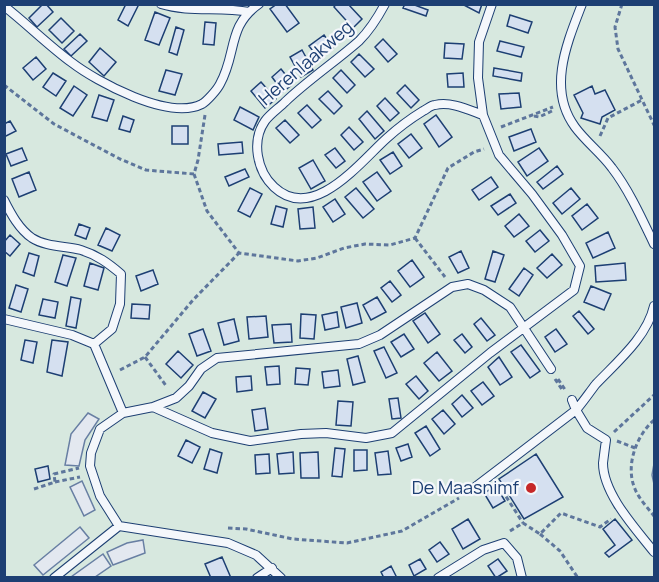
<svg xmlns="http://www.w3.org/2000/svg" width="659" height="582" viewBox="0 0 659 582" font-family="Manrope,sans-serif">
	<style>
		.green { fill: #d7e8df; stroke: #687fa3; stroke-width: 1.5 }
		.parking { fill: #e3e8f0; stroke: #687fa3; stroke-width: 1.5 }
		.building { fill: #d5e0f0; stroke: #1d3f73; stroke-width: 1.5 }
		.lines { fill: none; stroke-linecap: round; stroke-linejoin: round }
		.service-casing { stroke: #1d3f73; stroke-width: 10 }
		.path { stroke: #5e769c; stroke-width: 3; stroke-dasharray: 4.5 3; stroke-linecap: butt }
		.service { stroke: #f4f7fb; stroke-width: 8 }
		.poi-dot { fill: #c62828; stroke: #f4f7fb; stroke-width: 2 }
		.labels { text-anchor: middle; stroke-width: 4.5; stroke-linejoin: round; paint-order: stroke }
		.street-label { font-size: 18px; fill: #1d3f73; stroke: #f4f7fb }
		.poi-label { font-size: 18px; fill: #1d3f73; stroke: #f4f7fb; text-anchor: end }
	</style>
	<rect width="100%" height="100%" fill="#f4f7fb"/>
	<!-- green -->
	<path class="green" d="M4,5H654V464L652,475L654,484V577H5Z"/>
	<!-- parking -->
	<path class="parking" d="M88,413L99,419L85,440L79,466L65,465L71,434Z
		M82,481L95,510L84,516L70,487Z
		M80,527L89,538L43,575L34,565Z
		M143,540L145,553L113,565L107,552L127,543Z
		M103,554L111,566L95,577H71Z"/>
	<!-- building -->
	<path class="building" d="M43,4H46L53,12L37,27L29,18Z
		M126,4H139L128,26L118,20Z
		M277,4H285L299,23L287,32L270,9Z
		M336,4H348L362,19L353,28L334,7Z
		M405,4H412L428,10L426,16L403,8Z
		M462,4H482L479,13Z
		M155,12L170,18L159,45L145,40Z
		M510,15L532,22L528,33L507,26Z
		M61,18L74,31L62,43L49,30Z
		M205,22L216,23L214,45L203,44Z
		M176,27L184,30L177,55L169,52Z
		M80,34L87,41L71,56L64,49Z
		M324,35L333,48L319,59L309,46Z
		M383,39L397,54L388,62L375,47Z
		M500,41L524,47L521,57L497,51Z
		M445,43L464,44L462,59L444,58Z
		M100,48L116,62L104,76L89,62Z
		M302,50L313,70L301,77L290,57Z
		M359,54L374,69L365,77L351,62Z
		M36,57L46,69L33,80L23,68Z
		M494,68L522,73L521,81L493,76Z
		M281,69L293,84L283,92L272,77Z
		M166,70L182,74L175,95L159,91Z
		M341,70L355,85L347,93L333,78Z
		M53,73L66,81L56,96L43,87Z
		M463,73L464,87H448L447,74Z
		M261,82L276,99L265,108L251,91Z
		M405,85L419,100L411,108L397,93Z
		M74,86L87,95L73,116L60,108Z
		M592,86L595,94L605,90L615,110L602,117L600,124L581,118L583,113L574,95Z
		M328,91L342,106L334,114L319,99Z
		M519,93L521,107L501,109L499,94Z
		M99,95L114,100L107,121L92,117Z
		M385,98L399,113L390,121L377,106Z
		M307,105L321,120L312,128L298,113Z
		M240,107L259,117L253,130L234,120Z
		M367,111L384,131L375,139L359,119Z
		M436,115L452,137L439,147L424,124Z
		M123,116L134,120L130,132L119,129Z
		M285,120L299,135L290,143L276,128Z
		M10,121L16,131L4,137V124Z
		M172,126H188V144H172Z
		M349,127L363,142L354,150L341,135Z
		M531,129L536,142L514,151L509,137Z
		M411,134L422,148L409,158L398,144Z
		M242,142L243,153L219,155L218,144Z
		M22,148L27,160L11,166L6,154Z
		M335,148L345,161L336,168L325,155Z
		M539,148L548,161L527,176L518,162Z
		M393,152L402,166L390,174L380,160Z
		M313,160L325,181L311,189L299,168Z
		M557,166L563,174L543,189L537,182Z
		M245,169L249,177L229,186L225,177Z
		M29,172L36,190L19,197L12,179Z
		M377,172L391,191L377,201L363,182Z
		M491,177L498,187L479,200L472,190Z
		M250,188L262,194L250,217L238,211Z
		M356,188L374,209L363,218L345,197Z
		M571,188L580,199L562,214L553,203Z
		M510,194L516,203L498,215L491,206Z
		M335,199L345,214L333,222L323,207Z
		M587,204L598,218L582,230L572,216Z
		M276,206L287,209L283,227L271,224Z
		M313,207L315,228L300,229L298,209Z
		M519,214L529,226L514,237L505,226Z
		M79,224L90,228L86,239L75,235Z
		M106,228L120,235L112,251L98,245Z
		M540,230L549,241L535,252L526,241Z
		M608,232L615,248L593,258L586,243Z
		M10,235L20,244L10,256L4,251V242Z
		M461,251L469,268L458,273L449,257Z
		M493,251L504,255L495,282L485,279Z
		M29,253L39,256L34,276L23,272Z
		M552,254L562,265L547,278L537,268Z
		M63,255L76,258L67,286L55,282Z
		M412,260L424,277L410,287L398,271Z
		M90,263L104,268L98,290L84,286Z
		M625,263L626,280L596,282L595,266Z
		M524,268L533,275L519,296L509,289Z
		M153,270L158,284L141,291L136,276Z
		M390,281L401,295L392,302L381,288Z
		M16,285L28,289L21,312L9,308Z
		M591,286L611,294L604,310L584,302Z
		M71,297L81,299L76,328L66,326Z
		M377,297L386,312L371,320L363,305Z
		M43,299L58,302L55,318L39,315Z
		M357,303L362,323L346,328L341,307Z
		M132,304L150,305L149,319L131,318Z
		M579,311L594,329L588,334L573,316Z
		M337,312L339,327L325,330L322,315Z
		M425,313L440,334L428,343L413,321Z
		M301,314L316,315L314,339L300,338Z
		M266,316L268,337L249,339L247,317Z
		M481,318L495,335L487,341L474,324Z
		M234,319L239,341L224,345L218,323Z
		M291,324L292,342L274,343L272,325Z
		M203,329L211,351L197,356L189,334Z
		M556,329L567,344L555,352L545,337Z
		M404,334L414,349L401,357L391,342Z
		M462,334L472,347L465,353L454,340Z
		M25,340L37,342L33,363L21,360Z
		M52,340L68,342L62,376L47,372Z
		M521,345L540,371L530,378L511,352Z
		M384,347L397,373L386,378L374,351Z
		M178,351L193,365L181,378L166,364Z
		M437,352L452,371L439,381L424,363Z
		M358,356L365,382L353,385L347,359Z
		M499,357L512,377L500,385L488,367Z
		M279,366L280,384L267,385L265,367Z
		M296,368L310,369L308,385L295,384Z
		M338,370L340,386L324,388L322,372Z
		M251,376L252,390L237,392L236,377Z
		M416,376L428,391L419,399L406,384Z
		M483,382L494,396L482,405L471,391Z
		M203,392L216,399L205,418L192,411Z
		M462,395L473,408L462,417L452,404Z
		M398,398L401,418L392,419L389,399Z
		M338,401L353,402L351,426L336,425Z
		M265,408L268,429L255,431L252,410Z
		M443,410L455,424L444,434L432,419Z
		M426,426L440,449L430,456L415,433Z
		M186,440L200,447L192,463L178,456Z
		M408,444L412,457L401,461L396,448Z
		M335,448L345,449L342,477L332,476Z
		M210,449L222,453L217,473L204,469Z
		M354,450H367V470L354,471Z
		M388,451L391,474L378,475L375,453Z
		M293,452L294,473L279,474L277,454Z
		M318,452L319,478H301L300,453Z
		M269,454L270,473L256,474L255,455Z
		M536,454L563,497L524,519L499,479Z
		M48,466L50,479L38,482L35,469Z
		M496,486L505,501L493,508L484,493Z
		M468,519L480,539L463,549L452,529Z
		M615,519L632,540L609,557L605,553L615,545L603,529Z
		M440,542L449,554L437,562L429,550Z
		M222,557L231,578H211L205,564Z
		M420,559L426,569L414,576L409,565Z
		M498,559L507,571L496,578L488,566Z
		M391,566L397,578H384L381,572Z"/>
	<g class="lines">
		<!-- service casing -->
		<g class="service-casing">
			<path id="service" d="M161,4C190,13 220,6 249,12
				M385,4C378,17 369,31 359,41C335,62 308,80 285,102C279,108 270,114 265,121C251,141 257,171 274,187C313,224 361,161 387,138C398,128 410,119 423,111C427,109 431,105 435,105C451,101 469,110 483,115
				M582,4C567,43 547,89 575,127C586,142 601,153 612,168C629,190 642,219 654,244
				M4,6C27,24 48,45 71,62C97,82 169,121 202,104C207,101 217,90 220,84C237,54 227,26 259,4
				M4,200C11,214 19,229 32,238C46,247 66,246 81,250C97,255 108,263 121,274L120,304L112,329L94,344
				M654,306C647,337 617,362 596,384C589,393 583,402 576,410L587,428L606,440C605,447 604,455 603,463C603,494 636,529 654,552
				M4,319L72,335L94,344L123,413
				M153,407L176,398L189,386L201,369L217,358L359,344L380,335L452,287L468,284L484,290L510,307L551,369
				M470,491L576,410L572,400
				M119,526L100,496L90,466L91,453L100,429L123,413L153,407L212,433L250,441L301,434L326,433L366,438L392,433L490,353L574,290L580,266L562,235L532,194L499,155L483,115L478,78L479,42L492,4
				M54,578L119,526L228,543L256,555L281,578
				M257,578L272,568
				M438,578L483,550L504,543L517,558L522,578"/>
		</g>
		<!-- path -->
		<path class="path" d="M622,4L615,27L618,49L654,125
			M4,85L54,124L120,159L146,170L194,174
			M205,115L198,160L194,174L207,211L239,253L298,261L317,258L344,248L365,244L390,245L415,238L448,168L474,152L484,149
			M534,116L539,117L552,111
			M501,127L553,107
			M600,136L608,118L642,100
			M415,238L445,277
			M145,357L167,387
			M120,370L145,357L193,300L239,253
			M555,379L563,391
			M558,379L566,391
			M654,420C636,436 625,466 635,489C639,499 648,508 654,516
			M614,432L654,395
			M617,441L635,448
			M55,482L80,477
			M498,484L523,523
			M34,489L55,482L54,474L79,468
			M228,528L246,529L293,539L347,543L402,531L459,498
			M510,531L523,523L540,534L561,513L600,527L611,519
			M540,534L560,551L578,578"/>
		<!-- service -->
		<use href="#service" class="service"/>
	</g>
	<!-- markers -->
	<circle class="poi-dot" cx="531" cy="488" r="6"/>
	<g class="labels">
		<!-- street labels -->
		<g class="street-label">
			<text transform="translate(306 63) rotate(-41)" y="6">Herenlaakweg</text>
		</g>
		<!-- poi labels -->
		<g class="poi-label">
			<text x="519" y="494">De Maasnimf</text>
		</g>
	</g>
	<!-- border -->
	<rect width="659" height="582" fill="none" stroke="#1d3f73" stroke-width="12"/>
</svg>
